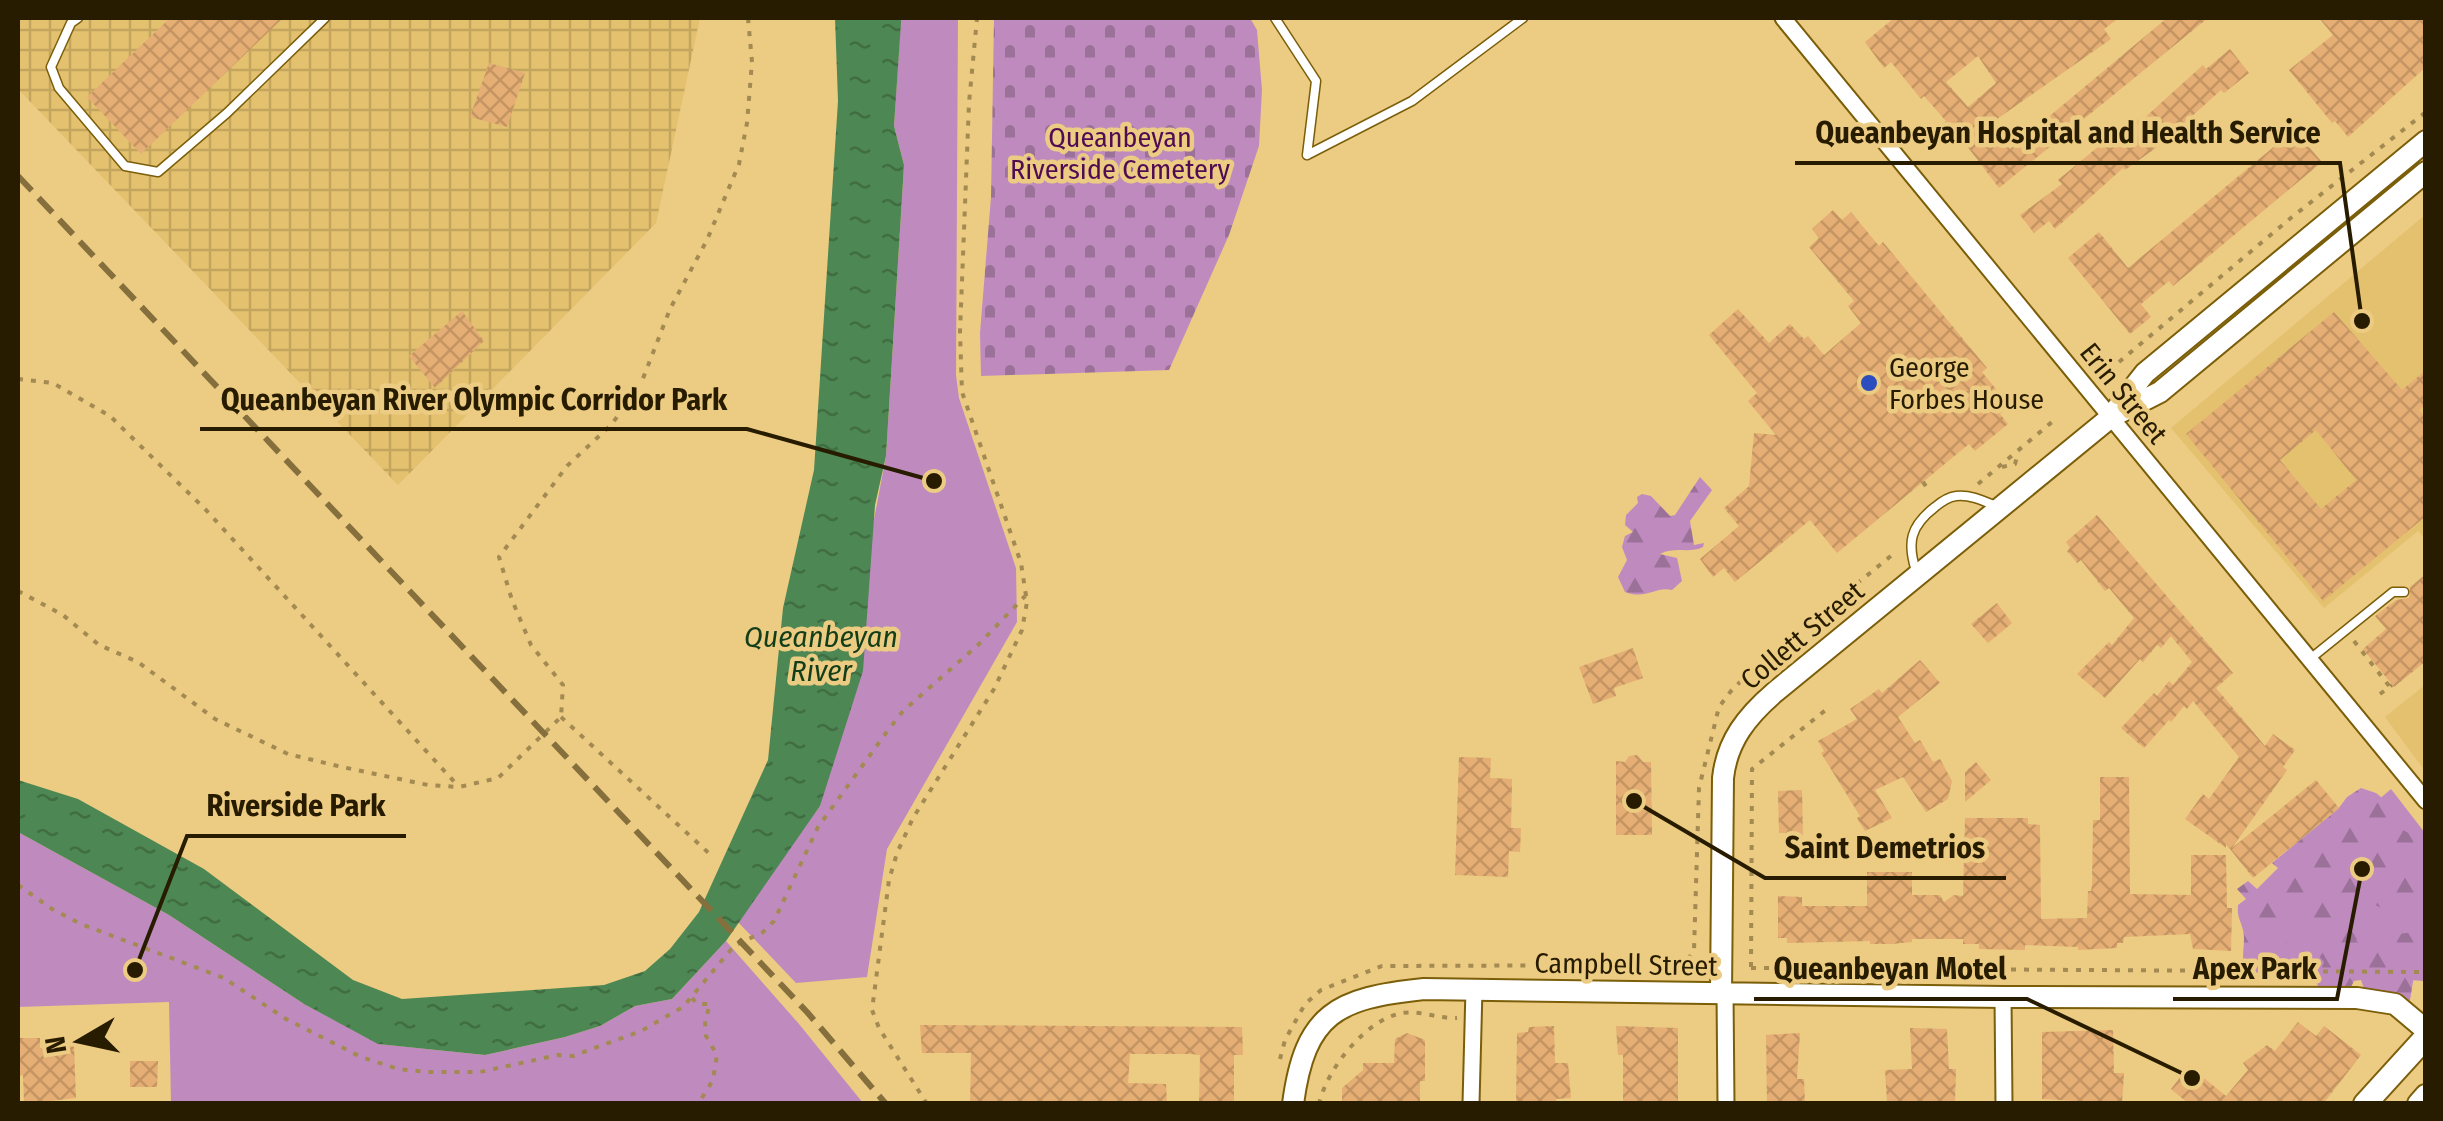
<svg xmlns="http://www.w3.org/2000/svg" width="2443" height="1121" viewBox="0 0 2443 1121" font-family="'Fira Sans Condensed',sans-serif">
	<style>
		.built { fill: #e4c16f }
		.industrial { fill: url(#industrial-grid) }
		.green { fill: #bf8bbf }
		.forest { fill: url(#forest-firs) }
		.cemetery { fill: url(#cemetery-stones) }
		.water { fill: url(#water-ripples) }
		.building { fill: url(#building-cross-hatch); fill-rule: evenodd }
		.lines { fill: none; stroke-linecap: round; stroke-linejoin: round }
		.service-casing { stroke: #7b5e09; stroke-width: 11 }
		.minor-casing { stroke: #7b5e09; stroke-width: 19 }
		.tertiary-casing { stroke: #7b5e09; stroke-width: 24 }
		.secondary-casing { stroke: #7b5e09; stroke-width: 26 }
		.path { stroke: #a38a52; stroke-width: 4; stroke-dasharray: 5 8; stroke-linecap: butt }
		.service { stroke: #fff; stroke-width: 8 }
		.minor { stroke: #fff; stroke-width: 15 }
		.tertiary { stroke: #fff; stroke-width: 20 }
		.secondary { stroke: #fff; stroke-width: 22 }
		.rail { stroke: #856f3d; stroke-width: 6; stroke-dasharray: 20 10; stroke-linecap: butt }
		.poi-dot { fill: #2c4dbd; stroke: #eccb82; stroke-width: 4 }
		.labels { text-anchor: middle; stroke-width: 9; stroke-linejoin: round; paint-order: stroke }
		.park-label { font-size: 28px; fill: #500b53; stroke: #eccb82 }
		.poi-label { font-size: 28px; fill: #281c00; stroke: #eccb82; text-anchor: start }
		.street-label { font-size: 28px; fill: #281c00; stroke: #eccb82 }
		.water-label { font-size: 30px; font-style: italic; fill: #133e1a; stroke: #eccb82 }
		.leader { fill: none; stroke: #281c00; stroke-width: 4 }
		.callout-dot { fill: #281c00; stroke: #eccb82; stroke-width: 4 }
		.callout-label { font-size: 30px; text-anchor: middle; font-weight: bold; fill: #281c00; stroke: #eccb82; stroke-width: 9; stroke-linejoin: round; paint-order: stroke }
	</style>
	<defs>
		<pattern id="industrial-grid" width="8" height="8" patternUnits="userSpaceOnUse" patternTransform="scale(2.5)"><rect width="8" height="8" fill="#e4c16f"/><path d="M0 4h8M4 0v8" fill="none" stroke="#c4a55e"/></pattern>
		<pattern id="forest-firs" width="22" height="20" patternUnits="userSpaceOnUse" patternTransform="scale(2.5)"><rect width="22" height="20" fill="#bf8bbf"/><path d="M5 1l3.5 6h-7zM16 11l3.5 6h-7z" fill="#9b7199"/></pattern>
		<pattern id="cemetery-stones" width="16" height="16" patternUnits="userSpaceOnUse" patternTransform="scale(2.5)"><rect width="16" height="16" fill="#bf8bbf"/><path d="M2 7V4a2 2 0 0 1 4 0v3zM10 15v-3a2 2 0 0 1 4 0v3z" fill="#9b7199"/></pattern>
		<pattern id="water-ripples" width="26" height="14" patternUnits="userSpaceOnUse" patternTransform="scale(2.5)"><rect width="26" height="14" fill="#4d8753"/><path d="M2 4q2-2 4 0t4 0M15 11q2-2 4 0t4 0" fill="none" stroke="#406e42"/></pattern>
		<pattern id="building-cross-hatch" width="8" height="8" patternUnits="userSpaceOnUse" patternTransform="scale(2.5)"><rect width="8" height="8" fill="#e5ae74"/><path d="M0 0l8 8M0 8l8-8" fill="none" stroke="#c49563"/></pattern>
	</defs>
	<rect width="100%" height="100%" fill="#eccb82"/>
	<!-- built -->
	<path class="built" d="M2425,215V539L2418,531L2324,608L2171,428Z
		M2425,685V771L2385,717Z"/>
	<!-- industrial -->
	<path class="industrial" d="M18,18H700L656,223L398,485L18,89Z"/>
	<!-- green -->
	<path class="green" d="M901,18H958L956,375L959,398L1016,568L1017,622L887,849L867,977L796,983L737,921L820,806L886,456L904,165L894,126Z
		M2391,789L2425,833V981L2252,970L2256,904Z
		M18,832L169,915L304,1004L379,1044L485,1055L565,1037L600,1026L635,1006L672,999L726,941L799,1024L863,1103H171L169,1002L18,1007Z"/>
	<!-- forest -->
	<path class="forest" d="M1700,477L1712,490L1690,521L1694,545L1704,543L1703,547C1690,554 1675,546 1660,554L1677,558L1682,581L1672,590C1655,586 1647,600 1625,592L1618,577L1627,560L1622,547L1625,536L1633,532L1625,525L1626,515L1638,503L1637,497L1642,494L1651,496L1670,516L1675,515Z
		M2361,788L2376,793L2391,805L2390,822L2420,840L2425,852V919C2415,925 2411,926 2400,922L2396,914L2375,905L2356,941C2380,954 2378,950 2396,934L2417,932L2425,937V966L2415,970L2410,1000L2396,1010L2368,1000L2361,980L2354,981L2347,995L2322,993L2316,982L2324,962L2311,947L2325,925L2324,919C2307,916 2296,921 2285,935L2291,955L2284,970L2256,973L2244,965C2241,954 2246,942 2243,930C2240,919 2237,917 2238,905L2246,899L2237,889L2248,881L2257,889L2278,868L2272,863L2338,809L2347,797Z"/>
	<!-- cemetery -->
	<path class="cemetery" d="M994,18H1250L1257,30L1262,90L1259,146L1229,235L1169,370L981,376L980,333L991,197Z"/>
	<!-- water -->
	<path class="water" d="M835,18H901V23L894,126L904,165L886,456L875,505L863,671L820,806L726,941L672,999L635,1006L600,1026L565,1037L485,1055L378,1044L304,1004L169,915L18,832V780L78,799L204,869L353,980L402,999L604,985L645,971L670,949L699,912L768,760L783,608L814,470L838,101Z"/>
	<!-- building -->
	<path class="building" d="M170,18H283L141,154L87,97Z
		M1894,18H2119L2104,29L2111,39L1990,124L2010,149L2167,18H2208L1999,188L1957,133L1953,136L1943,123L1946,121L1924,96L1921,99L1891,62L1884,68L1865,42ZM1978,56L1996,83L1968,107L1946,82Z
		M2319,18H2426V67L2348,137L2335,121L2332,123L2289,70L2333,35Z
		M2230,49L2249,73L2224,93L2221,90L2160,145L2125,170L2123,168L2055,229L2049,221L2034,233L2020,215L2062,184L2058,180L2128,122L2130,126L2137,119L2141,121L2203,65L2206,69Z
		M489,63L525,73L507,127L470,117Z
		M2294,130L2322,162L2173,286L2169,281L2141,304L2151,317L2130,334L2068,258L2099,232L2128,268Z
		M1833,210L1842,220L1851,212L1879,246L1883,242L1987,368L1982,372L2009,405L2000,414L2008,424L1975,451L1969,444L1837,553L1810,520L1735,582L1724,568L1713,577L1700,559L1739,526L1724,508L1749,486L1754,433L1776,435L1748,401L1757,393L1709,335L1738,309L1769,343L1790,324L1804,339L1808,336L1824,355L1861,323L1848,306L1854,301L1809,247L1819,238L1812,229Z
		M462,311L484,341L435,388L409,356Z
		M2334,312L2402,390L2426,370V404L2419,410L2426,418V516L2323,601L2186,434ZM2316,430L2356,480L2321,509L2280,460Z
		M2097,515L2233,673L2216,688L2265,746L2273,734L2295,750L2283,767L2287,770L2232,848L2316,780L2339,808L2253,878L2226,844V848L2185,819L2203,794L2209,799L2239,757L2193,701L2187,709L2184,706L2171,722L2169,720L2144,748L2121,728L2154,693L2157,696L2169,681L2173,685L2192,662L2171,636L2161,648L2157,645L2143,662L2140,659L2105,698L2077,674L2109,642L2112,645L2134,618L2109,588L2105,591L2081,560L2077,563L2067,551L2070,548L2066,542Z
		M2426,574V661L2394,687L2363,649L2386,629L2375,616L2396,600L2409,598L2410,587Z
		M1997,603L2012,623L1988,643L1971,624Z
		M1633,648L1643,678L1614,688L1616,696L1593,704L1579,667Z
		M1920,660L1940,683L1898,717L1915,743L1920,740L1933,762L1940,759L1952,781L1948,799L1926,812L1903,777L1875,790L1892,818L1865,831L1857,818L1860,816L1821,753L1824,751L1818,741L1857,719L1850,709L1879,689L1882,693Z
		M1637,755L1643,762H1651L1652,835H1616V761L1625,762L1629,756Z
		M1459,757L1491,758L1490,778L1512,779L1511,828H1521L1520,852L1509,851L1508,877L1455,875Z
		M1976,762L1991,780L1965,802V772Z
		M2100,777H2129L2130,894L2191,895V855H2226L2227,908H2232L2231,951L2193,949L2190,934L2124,937L2123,943H2117V948L2078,950V947L2025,945V950L1979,949V944H1963V939H1912V942L1892,944H1870V941L1787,943V938H1778V896L1802,897V906H1867V872H1912V895H1940L1944,902L1954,895L1963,896L1965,818H2028V824L2040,825L2041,919L2087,918L2088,891H2091L2092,885L2093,820H2100Z
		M1802,790L1803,838H1787V833H1779L1778,791Z
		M2298,1022L2316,1036L2324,1026L2361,1055L2323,1104H2189L2171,1089L2189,1066L2226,1096L2248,1070L2243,1063L2267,1045L2275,1051Z
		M920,1025L1242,1027L1243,1055H1234V1104H1199L1200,1055L1190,1054H1130L1128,1083L1166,1084L1167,1104H970L971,1053H922Z
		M1554,1026L1555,1063H1568L1571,1098L1556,1099V1104H1516L1517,1033L1528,1032L1529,1027Z
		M1616,1026L1678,1028V1104H1623V1055H1618Z
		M1910,1028L1947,1029L1949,1069H1956L1955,1102H1887L1885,1070L1912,1069Z
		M2113,1030L2114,1073H2124L2122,1104L2042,1099V1032Z
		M1407,1033L1425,1040V1081H1420V1104H1342V1088L1363,1070V1063H1394L1395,1039Z
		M1800,1033L1797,1079H1804L1805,1103L1767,1104L1766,1035Z
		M18,1038H40V1048L74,1046L76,1098L24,1104L23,1075L18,1076Z
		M130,1061H158L157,1087H130Z"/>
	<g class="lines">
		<!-- service casing -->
		<g class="service-casing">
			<path id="service" d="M78,18L71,23L51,67L59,88L125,166L158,172L227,113L325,18
				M1275,18L1316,81L1307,155
				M1307,155L1412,101L1523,18
				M1916,571C1907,543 1910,526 1935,507C1941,502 1948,497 1956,496C1969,494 1984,501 1996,506
				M2310,659L2393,592H2404"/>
		</g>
		<!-- minor casing -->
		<g class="minor-casing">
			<path id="minor" d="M1783,18L2426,801
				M1725,993L1726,1104
				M2003,997L2004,1104
				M1471,1104L1474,989"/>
		</g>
		<!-- tertiary casing -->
		<g class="tertiary-casing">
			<path id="tertiary" d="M2115,411L2145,373L2426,141
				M1721,993L1723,778C1727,741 1747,716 1775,692L2111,417L2160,392L2426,172
				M1293,1104C1305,1013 1337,998 1424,989L2003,997L2357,998L2395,1004L2426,1030"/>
		</g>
		<!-- secondary casing -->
		<g class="secondary-casing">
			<path id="secondary" d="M2365,1104L2426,1037
				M2419,1104L2426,1096"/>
		</g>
		<!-- path -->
		<path class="path" d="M2119,362L2292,217L2426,112
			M18,379L53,383L110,416L206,510L459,787
			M2002,467L2015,464L2018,453
			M1923,482L1930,492
			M1978,484L2052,422
			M18,591L63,615L99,645L138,662L215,719L288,754L342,767L428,785L459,787L498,778L561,717L563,685L531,645L512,600L499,557L567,466L612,424L642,381L670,309L707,240L739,164L747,123L752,62L748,18
			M2354,641L2390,687
			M2380,694L2392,685
			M561,717L713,857
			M18,885L52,909L81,924L224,978L286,1019L361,1057L398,1069L428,1072H480L558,1055L573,1056L641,1031L683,1007L734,946L763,932L774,921L818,827L886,733L903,711L978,645L1027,594
			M1751,967L1752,769L1827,709
			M1751,968L2426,972
			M692,998L697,1004H710L705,1021L706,1036L717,1055L713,1080L698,1104
			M1280,1059L1285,1040L1305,1004L1321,990L1382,966L1669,965L1687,961L1694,950L1699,788L1719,707L1731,691L1757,665L1897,551
			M927,1104L879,1028L872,1010L889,880L897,853L913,818L994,689L1022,630L1027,602L1021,563L962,392L960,332L969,103L977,18
			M1319,1104C1327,1069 1365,1020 1402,1013C1420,1010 1439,1019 1457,1018"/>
		<!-- service -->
		<use href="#service" class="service"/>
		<!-- minor -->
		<use href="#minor" class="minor"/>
		<!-- tertiary -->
		<use href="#tertiary" class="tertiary"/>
		<!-- secondary -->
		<use href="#secondary" class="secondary"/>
		<!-- rail -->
		<path class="rail" d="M18,176L807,1012L886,1104"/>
	</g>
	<!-- markers -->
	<circle class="poi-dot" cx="1869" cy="383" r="10"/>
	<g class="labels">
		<!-- park labels -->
		<g class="park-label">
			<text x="1120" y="147">Queanbeyan<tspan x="1120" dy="32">Riverside Cemetery</tspan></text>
		</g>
		<!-- poi labels -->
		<g class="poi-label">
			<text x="1889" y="377">George<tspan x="1889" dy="32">Forbes House</tspan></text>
		</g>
		<!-- street labels -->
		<g class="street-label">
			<text transform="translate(2124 393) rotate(51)" y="10">Erin Street</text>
			<text transform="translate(1802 635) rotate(-40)" y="10">Collett Street</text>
			<text transform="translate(1626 964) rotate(1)" y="10">Campbell Street</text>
		</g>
		<!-- water labels -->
		<g class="water-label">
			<text x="821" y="647">Queanbeyan<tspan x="821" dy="34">River</tspan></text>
		</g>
	</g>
	<!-- callouts -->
	<path class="leader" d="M2362 321L2340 163H1795M934 481L747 429H200M135 970L187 836H406M1634 801L1765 878H2006M2192 1078L2027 999H1754M2362 869L2337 999H2173"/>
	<g class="callout-dot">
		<circle cx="2362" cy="321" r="10"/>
		<circle cx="934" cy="481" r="10"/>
		<circle cx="135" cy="970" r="10"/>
		<circle cx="1634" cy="801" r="10"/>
		<circle cx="2192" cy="1078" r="10"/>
		<circle cx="2362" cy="869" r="10"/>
	</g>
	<g class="callout-label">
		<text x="2068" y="143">Queanbeyan Hospital and Health Service</text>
		<text x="474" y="410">Queanbeyan River Olympic Corridor Park</text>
		<text x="296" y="816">Riverside Park</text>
		<text x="1885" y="858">Saint Demetrios</text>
		<text x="1890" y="979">Queanbeyan Motel</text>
		<text x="2255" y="979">Apex Park</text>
	</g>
	<!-- border -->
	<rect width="2443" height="1121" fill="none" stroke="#281c00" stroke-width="40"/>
	<!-- north arrow -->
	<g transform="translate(80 1041) rotate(261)" stroke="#eccb82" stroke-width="8" paint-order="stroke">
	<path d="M0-8L18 38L0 25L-18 38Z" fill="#281c00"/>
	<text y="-15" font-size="28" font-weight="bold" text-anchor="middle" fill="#281c00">N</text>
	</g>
</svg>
